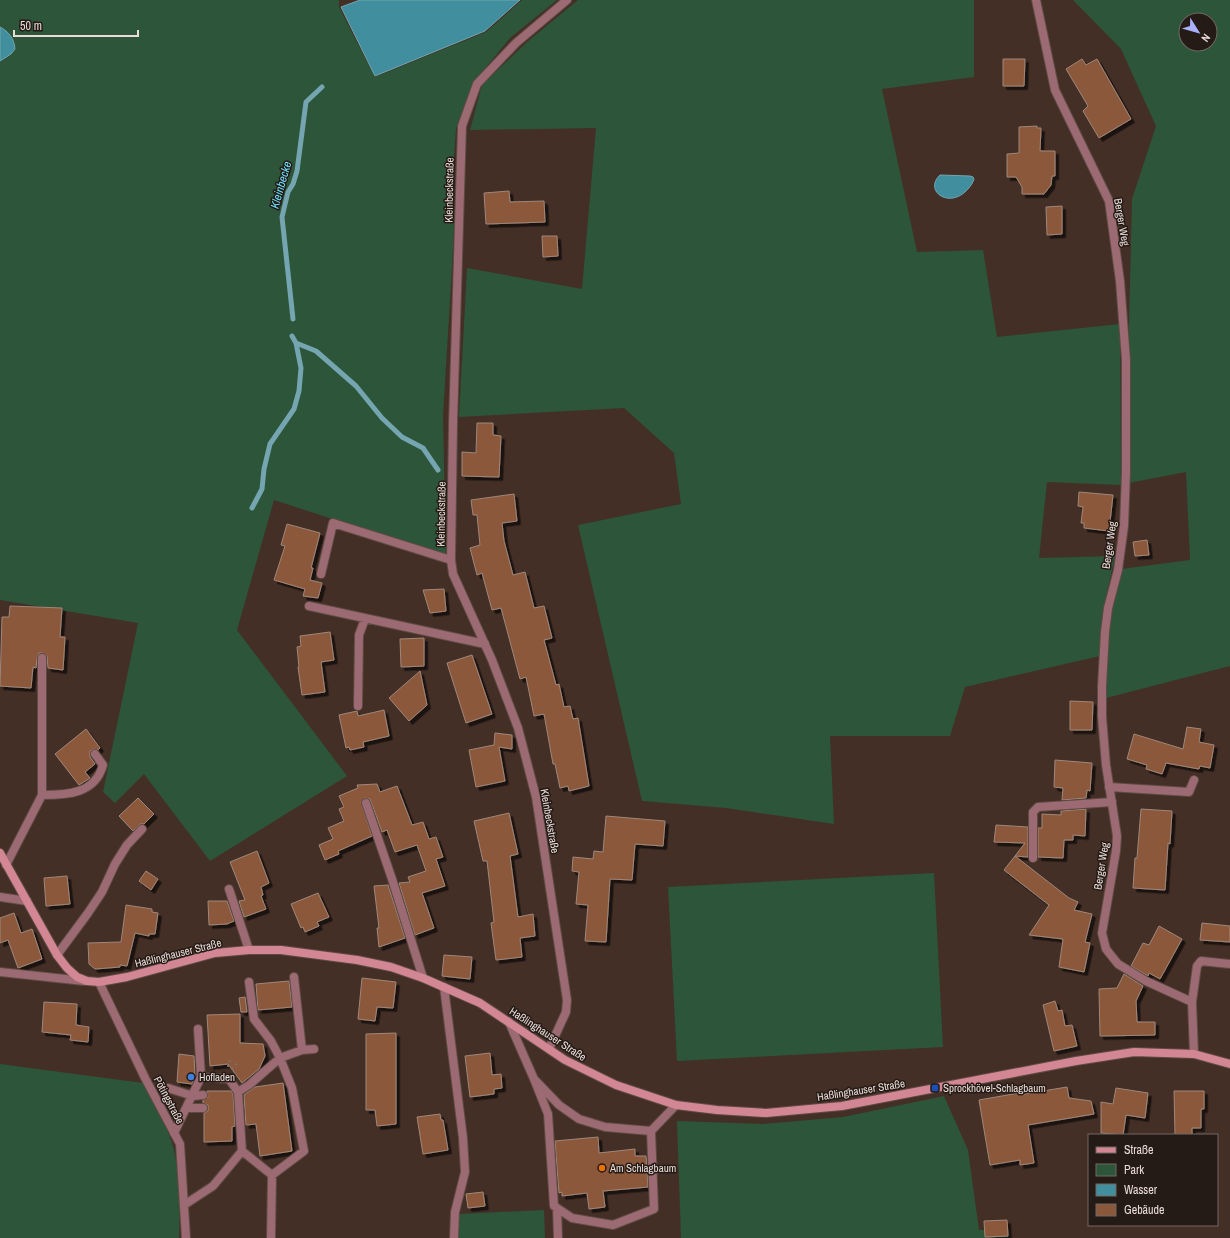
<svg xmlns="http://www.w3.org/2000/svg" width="1230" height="1238" viewBox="0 0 1230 1238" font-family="'Archivo Narrow',sans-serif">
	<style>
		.green { fill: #2c5539; fill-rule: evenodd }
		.water { fill: #418e9f; stroke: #74a5b0 }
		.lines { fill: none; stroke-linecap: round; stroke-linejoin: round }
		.stream { stroke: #74a5b0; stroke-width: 5 }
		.building { fill: #8b583b; stroke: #9f877a; filter: url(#shadow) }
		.service-casing { stroke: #5f4b43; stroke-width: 10 }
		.minor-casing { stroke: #5f4b43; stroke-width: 10 }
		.tertiary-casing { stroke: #5f4b43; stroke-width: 10 }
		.secondary-casing { stroke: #5f4b43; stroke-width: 10 }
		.path { stroke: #7f6c65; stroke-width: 2.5; stroke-dasharray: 2 3; stroke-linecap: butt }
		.service { stroke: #9b6a72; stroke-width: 8 }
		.minor { stroke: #9b6a72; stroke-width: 8 }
		.tertiary { stroke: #9b6a72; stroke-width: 8 }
		.secondary { stroke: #d38794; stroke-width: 8 }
		.shop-dot { fill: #3f7fe0; stroke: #241a16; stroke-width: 1.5 }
		.transit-dot { fill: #1a4fb4; stroke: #241a16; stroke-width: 1.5 }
		.food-dot { fill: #e8710a; stroke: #241a16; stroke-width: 1.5 }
		.labels { text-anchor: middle; stroke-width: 3; stroke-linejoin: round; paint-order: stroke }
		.street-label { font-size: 11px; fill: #eadcd6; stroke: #241a16 }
		.poi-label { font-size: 11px; fill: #eadcd6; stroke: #241a16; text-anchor: start }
		.water-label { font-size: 12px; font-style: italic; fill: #6cdef8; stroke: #241a16 }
	</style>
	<defs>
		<filter id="shadow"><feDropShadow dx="3.5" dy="3.5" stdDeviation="0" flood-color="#0009"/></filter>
	</defs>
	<rect width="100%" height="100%" fill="#442f27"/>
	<!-- green -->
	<path class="green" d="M0,0H339V7L375,77L486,32L522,0H557L510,38L473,83L456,129L453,172L454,226L452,267L443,416L446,556L274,500L237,630L347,776L210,861L144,774L115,803L103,792L138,623L0,600Z
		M578,0H974V77L882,89L917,252L983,250L997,337L1120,324L1121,485L1047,482L1039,558L1115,556L1104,607L1100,656L965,687L950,736H830L834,824L726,808L642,801L578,525L681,504L674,453L624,408L459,417L467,268L582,289L596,128L470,130L482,85L527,42Z
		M1073,0H1230V666L1106,698L1110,607L1121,569L1190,560L1186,472L1129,483V324L1132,199L1156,126L1121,49ZM1186,20H1210V44H1186Z
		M934,873L943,1047L677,1061L668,887Z
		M0,1064L143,1083C151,1100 161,1115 168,1132C181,1161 180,1207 179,1238H0Z
		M944,1096L968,1150L979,1230H985V1237L1008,1236L1011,1238H681L677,1121L763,1124L843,1117Z
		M544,1210L545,1238H456L459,1214Z"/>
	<!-- water -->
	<path class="water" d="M360,0H520L485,31L375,76L341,7Z
		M0,27C9,32 14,38 15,49L11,54L0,61Z
		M940,175L970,176L973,177L974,179C972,185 969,188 965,192C947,208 924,190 940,175Z"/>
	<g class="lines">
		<!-- stream -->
		<path class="stream" d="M293,319L282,217L288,192L293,184L297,171L306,102L322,87
			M296,343L316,351L356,386L382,418L402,437L423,448L438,470
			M252,508L262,489L264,469L270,444L294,409L299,391L301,368L296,343L292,336"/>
	</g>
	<!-- building -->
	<path class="building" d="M1003,59H1025L1024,86H1003Z
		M1082,59L1086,65L1097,59L1131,119L1099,138L1083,111L1088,106L1066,69Z
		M1037,126V128H1041L1040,151H1055V176H1052L1051,185L1044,194H1022V187L1016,177H1007V154L1019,153V127Z
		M509,191L510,202L544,201L545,222L486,224L484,193Z
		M1062,206V234L1047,235L1046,207Z
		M542,236H557L558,256L543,257Z
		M477,423H493V435L501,436L499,477L462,476V452L476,453Z
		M1079,492L1113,495L1109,531L1084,528V523H1081L1083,507L1078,506Z
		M514,494L517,521L502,523L504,541L513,575L525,572L534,608L544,606L552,638L544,640L556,685L559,684L564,707L570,706L573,719L578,718L589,786L569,791L568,786L560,788L555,764H553L544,714L534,716L526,677L520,679L501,608L492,610L482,573L477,575L470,548L480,545L477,515H473L471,500Z
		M287,524L320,533L311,568H313L310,580L322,583L318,598L303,596L305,589L274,580L285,546L281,545Z
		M1147,540L1149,555L1135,556L1133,542Z
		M444,589L446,611L430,613L423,590Z
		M10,606L62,608L60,637H65L63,670L48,668L47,656L42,653H39L37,658L36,668L33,667L31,688L0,686L2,617H9Z
		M330,632L334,660L321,662L325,692L302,695L298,667H299L297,647L301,646L300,636Z
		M424,638V666L401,667L400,639Z
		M472,655L492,714L466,723L447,663Z
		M420,671L427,705L409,721L389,698Z
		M1070,701L1093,702L1092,730H1070Z
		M384,710L389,736L363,742L364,747L350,750L349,747L346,748L339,715L357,711L358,716Z
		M1187,727L1201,729L1199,742L1214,745L1210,768L1200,766L1199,769L1166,763L1162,774L1146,769L1147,765L1127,759L1134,734L1183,749Z
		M86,729L100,748L98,750L94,749L90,751V757L95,764L85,772L90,778L79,785L55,754Z
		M495,733L512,735V749L499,747L505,781L476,787L469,750L494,745Z
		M1055,760L1092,763L1090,791L1087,790L1086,798L1062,800L1063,788L1054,787Z
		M377,784L380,792L397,786L412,825L423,822L429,839L436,837L443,857L436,859L445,886L422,893L434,928L415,935L399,883L410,882L408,877L426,871L417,845L395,852L387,830L382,832L370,799L365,798L361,802L372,836L338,851L339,854L325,860L319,845L333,839L328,828L344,821L339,809L344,807L339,796L358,788L357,785Z
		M138,798L154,814L144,824H140L133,831L119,816Z
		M1086,809L1085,836L1073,835V840H1064L1063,858L1038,857V828H1042V814L1061,815V811Z
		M1141,809L1172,811L1170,844L1168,843L1165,890L1133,888L1135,858H1137Z
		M509,813L518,854L510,856L518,917L533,914L535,936L520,938L522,957L496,960L491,923L494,922L487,861H483L474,821Z
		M606,816L665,821L663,846L635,844L632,880L610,879L606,942L585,941L588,905L576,904L579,872L572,871L573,857L593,859L594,851L603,852Z
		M996,825L1028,827V857L1015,856L1025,843L994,842Z
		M257,851L269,883L261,887L263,895L261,896L266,909L244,917L239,901L245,900L230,862Z
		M1015,856L1069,898L1078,902L1074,910L1092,914L1085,942L1090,943L1084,972L1059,967L1063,939L1029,935L1049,905L1004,870Z
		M146,871L158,879L151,890L139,881Z
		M67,876L70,904L46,906L44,878Z
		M388,885L405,938L379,947L377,928H379L374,886Z
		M318,893L329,917L317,922L319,926L305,932L303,927L301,928L291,904Z
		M208,901H227L234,921L227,924L209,925Z
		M126,905L152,909V912L158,913L155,934H149V936L135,933L127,966L120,965V967L95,969L89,964L88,943L121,942Z
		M14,913L21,933L32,929L42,959L18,968L8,940L0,943V918Z
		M1202,923L1230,926V942L1200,940Z
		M1159,926L1182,939L1160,979L1149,973L1148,976L1131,966L1143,943L1149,945Z
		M444,955L472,957L470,979L442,976Z
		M1124,974L1143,986L1136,1001L1137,1022H1155V1035L1100,1036L1099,989L1117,988Z
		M362,978L396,982L393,1008L377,1007L375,1021L358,1019Z
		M289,981L292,1007L258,1010L256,984Z
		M245,997L247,1012H241L239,998Z
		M1055,1001L1058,1011L1062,1010L1065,1026L1072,1025L1077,1046L1054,1051L1043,1005Z
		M44,1002L77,1004L76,1025L89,1027L88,1042L70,1040L71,1035L42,1032Z
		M240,1014V1043L263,1044L265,1056L259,1069L242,1083L228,1064L210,1066L207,1015Z
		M396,1033V1124L377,1126L375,1110H366V1034Z
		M490,1053L492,1075L501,1074L502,1088L494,1089V1094L470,1097L465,1056Z
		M179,1054L194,1056L195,1076L192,1084L177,1082Z
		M283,1083L292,1151L260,1156L256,1124L246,1125L244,1095L255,1087Z
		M1067,1087L1069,1098L1091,1101L1094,1114L1028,1125L1034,1163L1020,1165V1160L990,1165L979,1100L1019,1093V1095Z
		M1116,1088L1148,1093L1145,1118L1126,1115L1123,1135L1101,1133V1102L1113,1104Z
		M207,1091H231L233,1094L235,1126L232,1127V1141L204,1142V1113L208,1111V1105L203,1103V1100L208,1097Z
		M1174,1091H1204V1109H1201V1128H1192V1135H1175Z
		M440,1114L441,1120H443L448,1150L423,1154L417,1117Z
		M598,1137L599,1153L635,1149V1156H646L648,1187L603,1191L605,1207L589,1209L587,1193L562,1196V1192L559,1193L555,1141Z
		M483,1192L485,1206L468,1208L466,1194Z
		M1007,1220L1008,1236L985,1237L984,1221Z"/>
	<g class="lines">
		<!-- service casing -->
		<g class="service-casing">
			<path id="service" d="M321,574L333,523L451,560
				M309,606L485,644
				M42,658V795C67,795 95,794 103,765L95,754
				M358,706L359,635L365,619
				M1109,787L1189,792L1194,780
				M366,803L392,879L423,978
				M1033,858V812L1038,807L1112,802
				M6,865L42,795
				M229,889L249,950
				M0,897L27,901
				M57,955L88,913L102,892L115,864L127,845L142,829
				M0,972L84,981
				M294,977L302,1050L314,1049
				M444,987L463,1138L465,1172L455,1212L454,1238
				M1192,1002L1197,966L1201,961L1230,964
				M509,1022L534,1079L559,1105L579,1119L605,1127L651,1131L676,1105
				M534,1079L548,1114L554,1206L572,1218L613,1225L654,1209L651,1131
				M168,1088L193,1096L203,1095
				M238,1092L249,1085L280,1058L302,1050
				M188,1108H203
				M174,1133L201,1077L198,1029
				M242,1151L272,1175L304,1151L292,1088L280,1058L271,1041L254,1019L249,982
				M184,1205L213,1186L242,1151L238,1092L229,1079L201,1077
				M557,1208L558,1238
				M271,1238L272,1175"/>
		</g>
		<!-- minor casing -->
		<g class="minor-casing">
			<path id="minor" d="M1036,0L1055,90L1109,201L1120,281L1126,360V472L1124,526L1118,570L1108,608L1105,632L1102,686V717L1106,765L1117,836L1116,851L1102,933L1106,949L1118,964L1146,981L1192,1002L1194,1054
				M99,982L145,1078L180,1144L186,1238"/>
		</g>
		<!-- tertiary casing -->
		<g class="tertiary-casing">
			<path id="tertiary" d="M549,1049L566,1012L567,1000L536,797L518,728L492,660L453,574L451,560L453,423L462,126L477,84L516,43L567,0"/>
		</g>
		<!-- secondary casing -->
		<g class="secondary-casing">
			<path id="secondary" d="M0,853L57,955L67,968L77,977L87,981L99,982L127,977L215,953L249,950H281L357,960L391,967L423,978L480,1003L565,1060L616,1085L676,1105L717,1110L766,1113L842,1106L1076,1061L1134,1052L1194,1054L1230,1064"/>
		</g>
		<!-- path -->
		<path class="path" d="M228,1067L230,1060
			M232,1069L238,1062"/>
		<!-- service -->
		<use href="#service" class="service"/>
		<!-- minor -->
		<use href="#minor" class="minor"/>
		<!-- tertiary -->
		<use href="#tertiary" class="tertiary"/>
		<!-- secondary -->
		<use href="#secondary" class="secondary"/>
	</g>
	<!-- markers -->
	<circle class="shop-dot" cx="191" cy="1077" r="4"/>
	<rect class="transit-dot" x="931" y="1084" width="8" height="8" rx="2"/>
	<circle class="food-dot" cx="602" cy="1168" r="4"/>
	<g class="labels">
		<!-- street labels -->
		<g class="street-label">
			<text transform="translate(449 190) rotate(-89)" y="4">Kleinbeckstraße</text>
			<text transform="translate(1122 222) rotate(80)" y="4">Berger Weg</text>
			<text transform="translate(441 514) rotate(-89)" y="4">Kleinbeckstraße</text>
			<text transform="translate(1109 545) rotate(-82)" y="4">Berger Weg</text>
			<text transform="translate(550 821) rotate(80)" y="4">Kleinbeckstraße</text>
			<text transform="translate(1101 866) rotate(-81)" y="4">Berger Weg</text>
			<text transform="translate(178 953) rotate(-14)" y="4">Haßlinghauser Straße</text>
			<text transform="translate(548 1034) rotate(33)" y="4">Haßlinghauser Straße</text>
			<text transform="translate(861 1090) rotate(-9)" y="4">Haßlinghauser Straße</text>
			<text transform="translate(169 1100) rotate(62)" y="4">Pötingstraße</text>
		</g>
		<!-- poi labels -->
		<g class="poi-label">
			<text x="199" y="1081">Hofladen</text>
			<text x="943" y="1092">Sprockhövel-Schlagbaum</text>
			<text x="610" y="1172">Am Schlagbaum</text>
		</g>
		<!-- water labels -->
		<g class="water-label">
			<text transform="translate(281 185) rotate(-74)" y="4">Kleinbecke</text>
		</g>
	</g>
	<!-- legend -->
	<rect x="1088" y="1134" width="130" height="92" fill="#241a16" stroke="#736863"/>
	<rect x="1096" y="1147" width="20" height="6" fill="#d38794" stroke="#736863"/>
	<text x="1124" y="1154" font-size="12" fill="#eadcd6">Straße</text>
	<rect x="1096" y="1164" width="20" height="12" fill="#2c5539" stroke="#736863"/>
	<text x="1124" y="1174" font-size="12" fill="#eadcd6">Park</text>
	<rect x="1096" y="1184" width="20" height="12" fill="#418e9f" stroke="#736863"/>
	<text x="1124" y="1194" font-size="12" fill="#eadcd6">Wasser</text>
	<rect x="1096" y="1204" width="20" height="12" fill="#8b583b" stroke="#736863"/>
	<text x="1124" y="1214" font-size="12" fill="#eadcd6">Gebäude</text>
	<!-- north arrow -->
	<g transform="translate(1198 32) rotate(127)"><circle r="19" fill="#241a16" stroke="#736863"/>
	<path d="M0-3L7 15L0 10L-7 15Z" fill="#a9b0fc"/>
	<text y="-6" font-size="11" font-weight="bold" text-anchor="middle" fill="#eadcd6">N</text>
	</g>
	<!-- scale -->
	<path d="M14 30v6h124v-6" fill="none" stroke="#eadcd6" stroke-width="2"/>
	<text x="20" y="30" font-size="12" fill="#eadcd6" stroke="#241a16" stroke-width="3" paint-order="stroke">50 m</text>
</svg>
